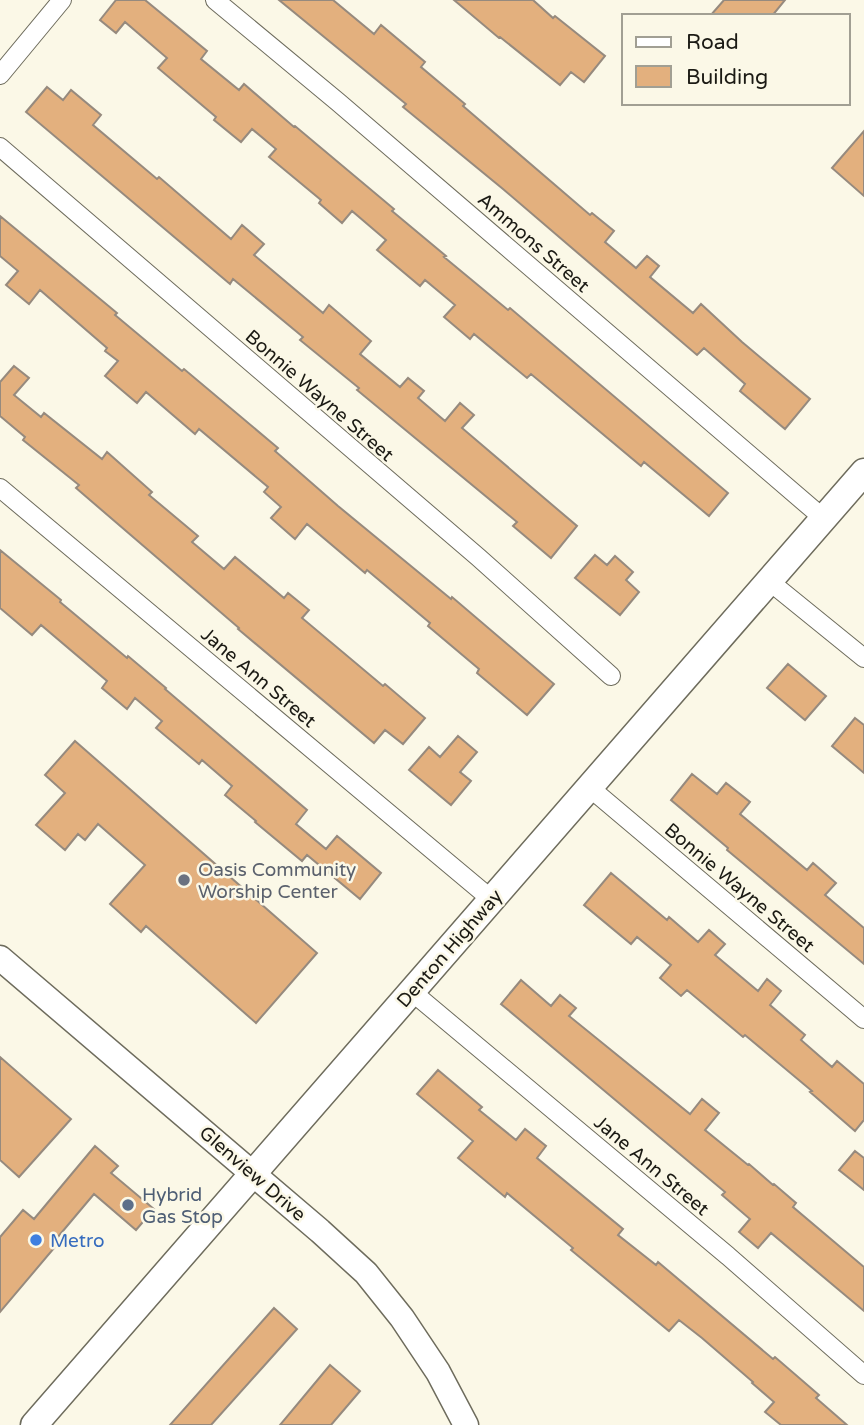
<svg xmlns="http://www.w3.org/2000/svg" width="864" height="1425" viewBox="0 0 864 1425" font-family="'Varela Round',sans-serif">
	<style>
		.building { fill: #e3b07e; stroke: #968a7e; stroke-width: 2 }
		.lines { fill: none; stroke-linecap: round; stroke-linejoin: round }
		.minor-casing { stroke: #6e6c5d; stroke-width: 20 }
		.secondary-casing { stroke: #6e6c5d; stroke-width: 27 }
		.primary-casing { stroke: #6e6c5d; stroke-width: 29 }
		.minor { stroke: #fff; stroke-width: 18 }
		.secondary { stroke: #fff; stroke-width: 24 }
		.primary { stroke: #fff; stroke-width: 26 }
		.worship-dot { fill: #6b7280; stroke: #fbf8e7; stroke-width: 2.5 }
		.service-dot { fill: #5c6f8a; stroke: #fbf8e7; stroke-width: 2.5 }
		.shop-dot { fill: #3f7fe0; stroke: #fbf8e7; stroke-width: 2.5 }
		.labels { text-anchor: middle; stroke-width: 5; stroke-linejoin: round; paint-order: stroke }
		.street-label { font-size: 19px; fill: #1b1a14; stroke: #fbf8e7 }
		.worship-label { font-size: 19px; fill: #5b616d; stroke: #fbf8e7; text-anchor: start }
		.service-label { font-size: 19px; fill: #4e5e75; stroke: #fbf8e7; text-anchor: start }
		.shop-label { font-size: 19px; fill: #366cbe; stroke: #fbf8e7; text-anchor: start }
	</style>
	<rect width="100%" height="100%" fill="#fbf8e7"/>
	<!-- building -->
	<path class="building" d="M116,0H145L207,51L201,59L239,90L244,84L294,127L295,126L394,209L392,211L446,256L444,257L508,310L510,308L728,493L709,516L644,462L641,466L531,374L527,378L474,334L470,339L444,317L455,305L425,280L420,286L377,250L386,240L352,211L342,223L319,203L321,200L269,157L276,149L252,129L241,142L214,120L216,117L158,68L167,58L125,22L116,33L100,20Z
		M279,0H333L374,34L381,25L425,62L421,67L465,104L463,106L590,215L592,213L614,231L605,242L636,268L647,256L659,266L650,277L693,313L701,304L742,342L810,399L785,429L740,391L745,384L704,348L697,355L503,189L403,107L406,104Z
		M454,0H533L553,18L555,16L605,56L584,82L571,72L560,85L500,37L499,38Z
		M724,0H785L772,16H710Z
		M47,87L63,100L71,90L101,115L93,125L157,179L159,177L231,239L242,225L264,244L254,255L323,313L329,305L371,341L360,354L400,387L408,378L424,391L418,398L445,421L460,403L474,415L462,428L577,526L551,558L513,526L517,522L357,390L359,388L300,340L303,337L233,279L230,284L26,112Z
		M864,131V196L832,168Z
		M0,216L117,313L115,315L182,371L184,369L278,448L275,451L338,506L451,599L452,597L554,684L527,715L477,673L479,669L428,626L430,623L367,570L365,573L307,524L295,539L271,518L281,507L264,492L268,487L199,429L195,434L146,392L137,403L105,376L118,361L105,351L107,348L40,290L29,304L6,285L18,271L0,256Z
		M14,366L29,378L14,395L41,417L44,413L102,459L107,452L152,492L149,495L198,536L192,542L224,569L235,557L284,598L288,593L309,610L302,618L383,686L385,684L425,718L403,744L385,730L374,743L238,629L239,628L76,488L79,485L23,440L25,437L0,416V382Z
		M0,550L61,600L60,602L127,658L128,656L166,688L165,689L307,810L296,824L326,849L337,836L381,873L360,899L307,855L302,861L255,822L256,821L225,795L232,786L202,760L199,764L156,728L162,721L135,698L127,709L102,688L107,681L41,625L32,635L0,608Z
		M595,555L607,565L615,556L633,572L626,580L639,592L620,615L575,578Z
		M788,664L826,696L805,720L767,688Z
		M855,718L864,725V773L832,746Z
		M458,736L477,752L460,772L471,781L451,805L409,770L429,747L440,757Z
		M75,741L317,953L256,1023L146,926L141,932L110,904L145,865L98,824L85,840L78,834L65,850L36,825L65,793L45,775Z
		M692,774L717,794L726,783L750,802L740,814L807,870L813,863L836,883L825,895L864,928V964L727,850L728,848L671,800Z
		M611,873L667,920L669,917L698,942L709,930L725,944L715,955L758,991L767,979L781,991L770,1005L805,1035L801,1040L832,1067L837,1061L864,1084V1120L855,1131L810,1092L812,1091L745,1035L743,1037L687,990L681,996L660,978L671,965L637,937L631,944L584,905Z
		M521,980L551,1006L560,995L576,1008L569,1016L690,1114L702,1099L719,1113L705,1130L748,1165L749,1164L773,1185L774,1184L796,1203L793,1207L864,1267V1311L771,1233L758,1248L739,1232L750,1219L722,1195L725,1192L501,1004Z
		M0,1057L71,1119L19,1177L0,1160Z
		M438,1070L482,1107L479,1110L516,1140L525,1129L546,1146L537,1158L623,1229L618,1235L656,1265L658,1262L773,1359L775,1357L819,1395L816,1398L847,1425H781L765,1412L774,1402L752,1383L753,1382L702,1338L679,1320L669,1331L571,1250L573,1248L507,1193L505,1197L458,1158L473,1141L417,1094Z
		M95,1146L118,1166L111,1173L154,1209L136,1230L94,1194L57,1238L60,1241L0,1312V1237L23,1210L34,1219Z
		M855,1151L864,1158V1190L839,1170Z
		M274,1308L297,1329L263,1367L211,1425H170Z
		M330,1365L360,1391L331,1425H280Z"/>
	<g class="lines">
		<!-- minor casing -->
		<g class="minor-casing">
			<path id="minor" d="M215,0L338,102L823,518
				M0,75L62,0
				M0,147L478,557L611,676
				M0,488L491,899
				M769,581L864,658
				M589,787L864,1019
				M411,991L728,1256L864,1375"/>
		</g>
		<!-- secondary casing -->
		<g class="secondary-casing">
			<path id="secondary" d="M0,958L320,1231L366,1273L402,1318L438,1372L466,1425"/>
		</g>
		<!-- primary casing -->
		<g class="primary-casing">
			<path id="primary" d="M34,1425C310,1106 587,789 864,472"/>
		</g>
		<!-- minor -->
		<use href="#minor" class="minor"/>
		<!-- secondary -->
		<use href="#secondary" class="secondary"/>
		<!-- primary -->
		<use href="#primary" class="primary"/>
	</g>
	<!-- markers -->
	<circle class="worship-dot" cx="184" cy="880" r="7"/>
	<circle class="service-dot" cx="128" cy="1205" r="7"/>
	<circle class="shop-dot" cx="36" cy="1240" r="7"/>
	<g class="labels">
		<!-- street labels -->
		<g class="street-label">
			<text transform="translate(534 242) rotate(41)" y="7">Ammons Street</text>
			<text transform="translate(320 395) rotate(41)" y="7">Bonnie Wayne Street</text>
			<text transform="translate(259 677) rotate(40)" y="7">Jane Ann Street</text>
			<text transform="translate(740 887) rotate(40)" y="7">Bonnie Wayne Street</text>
			<text transform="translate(449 948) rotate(-49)" y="7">Denton Highway</text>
			<text transform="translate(652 1165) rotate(40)" y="7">Jane Ann Street</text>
			<text transform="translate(253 1173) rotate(41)" y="7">Glenview Drive</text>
		</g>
		<!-- worship labels -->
		<g class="worship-label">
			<text x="198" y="876">Oasis Community<tspan x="198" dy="22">Worship Center</tspan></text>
		</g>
		<!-- service labels -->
		<g class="service-label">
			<text x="142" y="1201">Hybrid<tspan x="142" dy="22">Gas Stop</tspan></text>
		</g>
		<!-- shop labels -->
		<g class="shop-label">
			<text x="50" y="1247">Metro</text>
		</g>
	</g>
	<!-- legend -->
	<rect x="622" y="14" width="228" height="91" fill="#fbf8e7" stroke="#a19f93" stroke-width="2"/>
	<rect x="636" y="37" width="35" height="10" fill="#ffffff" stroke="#a19f93" stroke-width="2"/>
	<text x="686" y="49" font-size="21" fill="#1b1a14">Road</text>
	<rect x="636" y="66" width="35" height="21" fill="#e3b07e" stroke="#a19f93" stroke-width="2"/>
	<text x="686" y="84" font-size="21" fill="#1b1a14">Building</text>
</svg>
